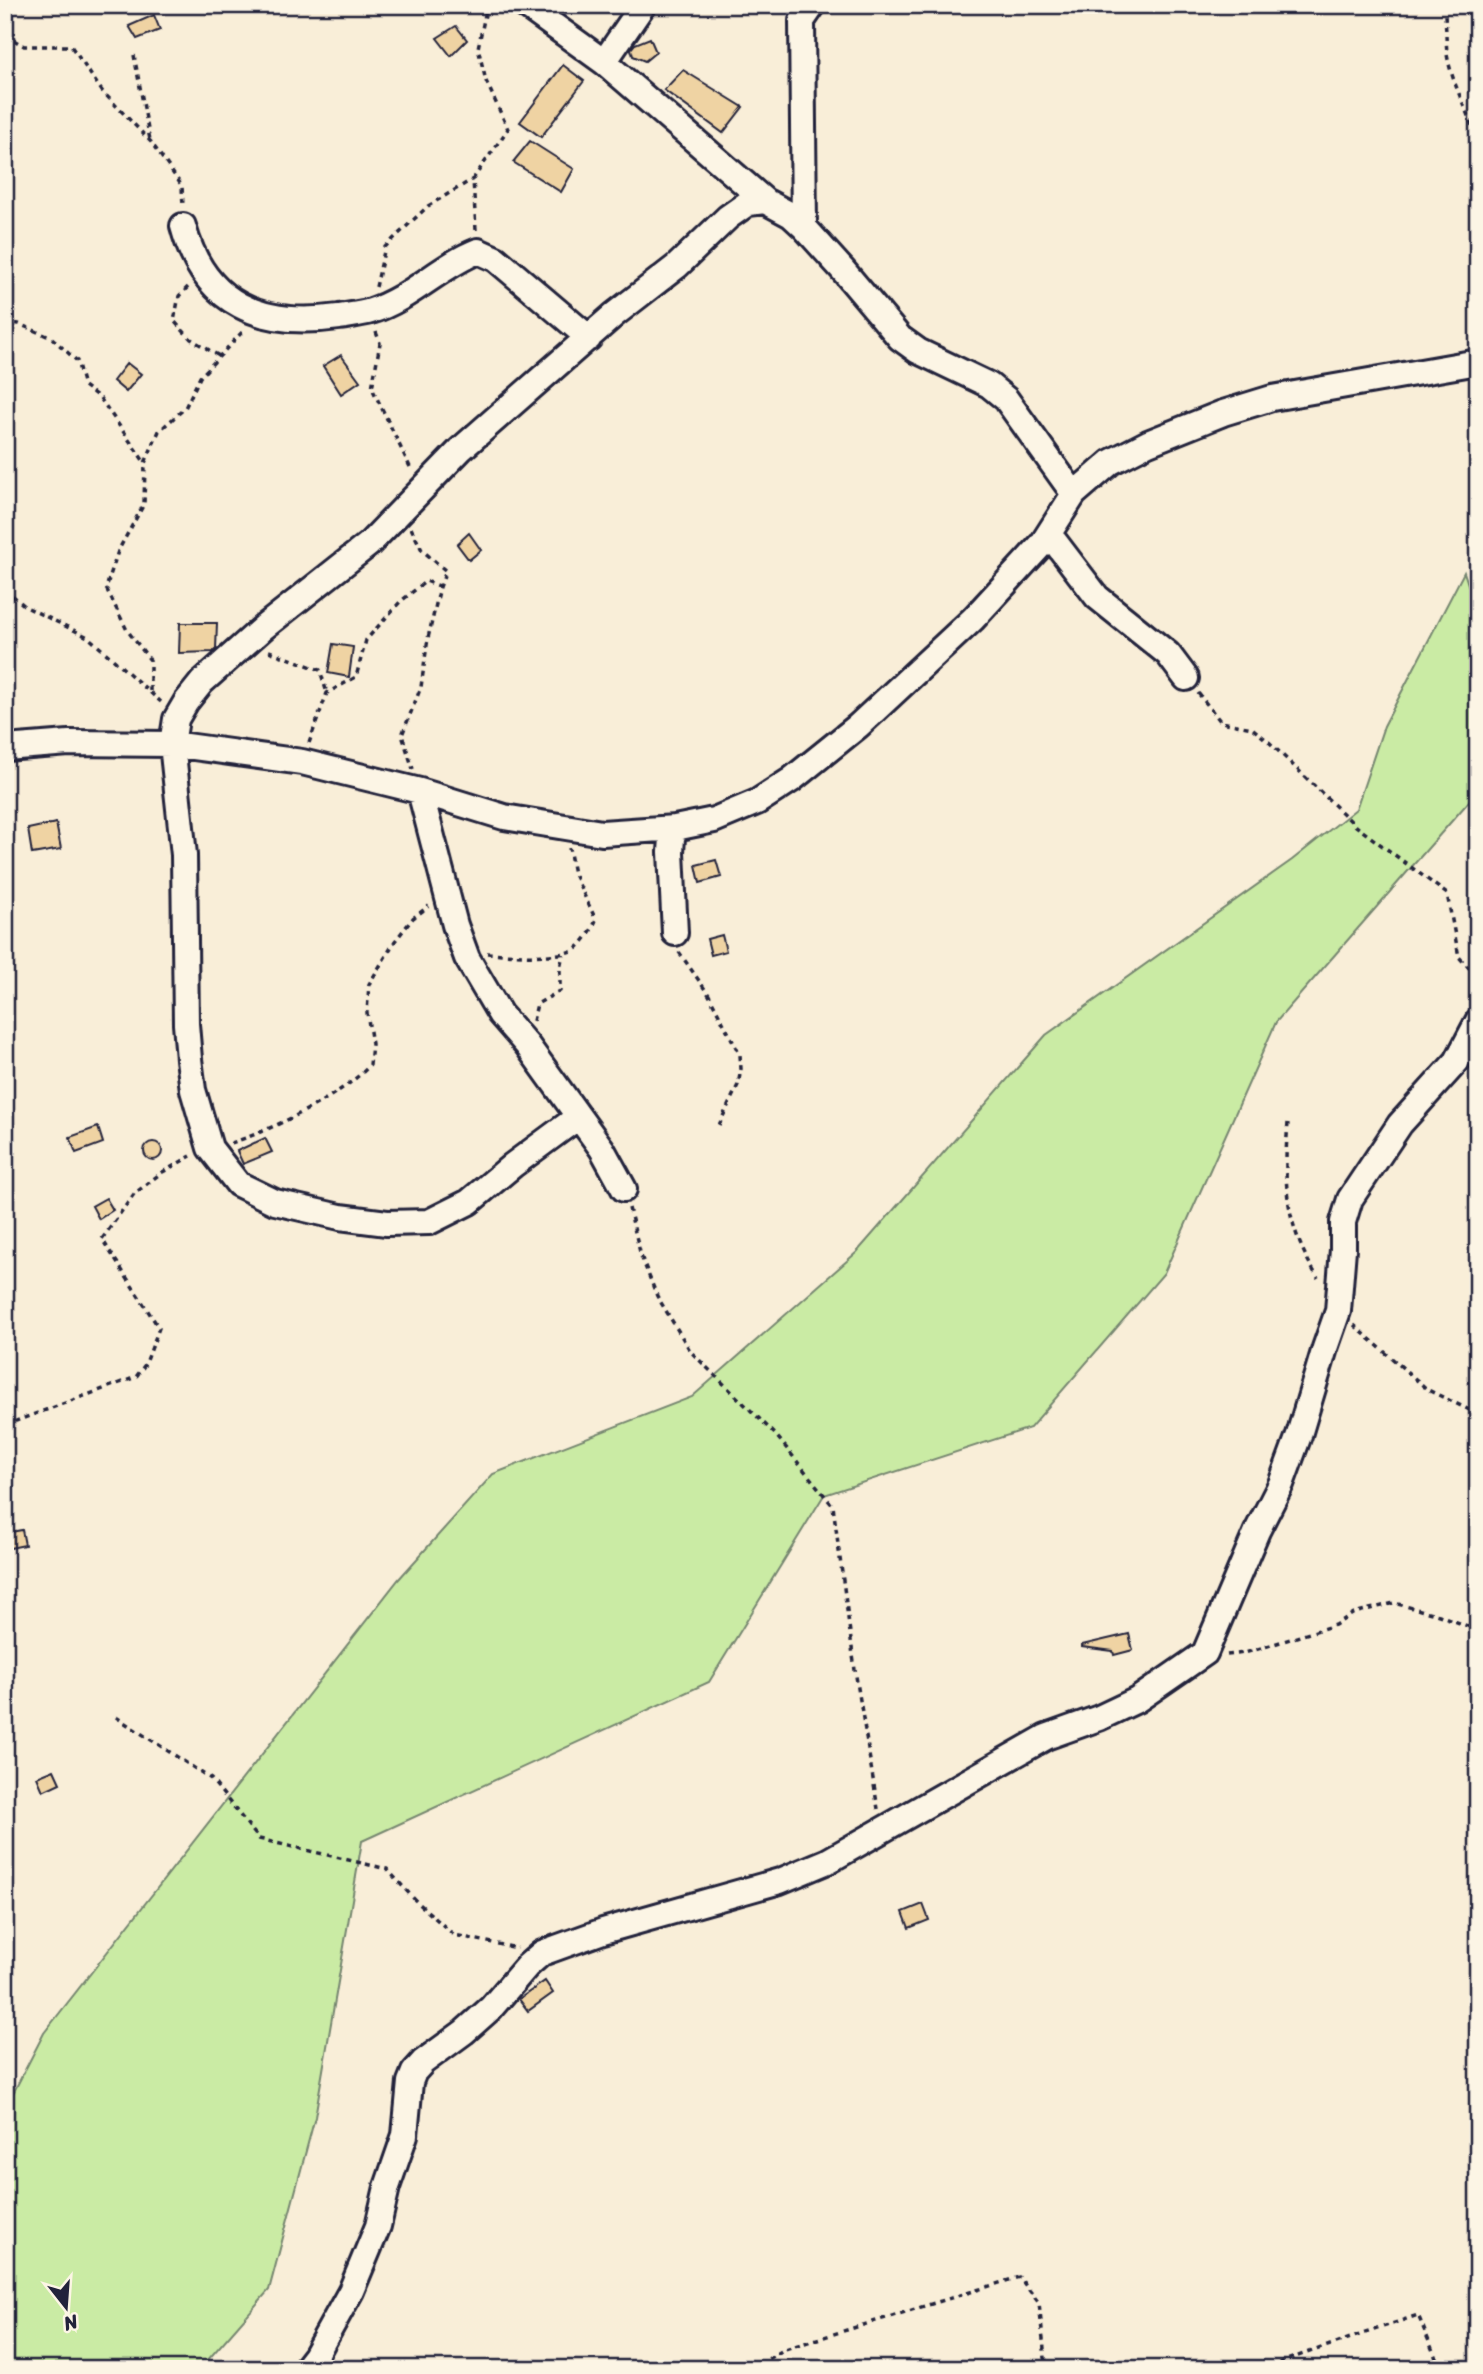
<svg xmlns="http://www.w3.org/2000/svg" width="1483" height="2374" viewBox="0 0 1483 2374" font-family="Sriracha,sans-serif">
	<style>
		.green { fill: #caeba4; stroke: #768670; stroke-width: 2 }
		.building { fill: #efd3a3; stroke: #22223b; stroke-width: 2 }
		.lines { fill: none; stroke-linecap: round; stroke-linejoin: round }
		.minor-casing { stroke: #22223b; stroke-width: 30 }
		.path { stroke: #22223b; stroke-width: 3.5; stroke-dasharray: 5 5; stroke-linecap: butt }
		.minor { stroke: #fcf5e5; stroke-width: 24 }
	</style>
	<rect width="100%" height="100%" fill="#f9eed8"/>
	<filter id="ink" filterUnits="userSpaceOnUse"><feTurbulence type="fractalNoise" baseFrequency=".0143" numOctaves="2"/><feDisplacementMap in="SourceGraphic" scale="14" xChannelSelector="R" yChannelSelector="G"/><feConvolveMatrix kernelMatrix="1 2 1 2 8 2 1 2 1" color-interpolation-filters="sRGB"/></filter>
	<g filter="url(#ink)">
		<!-- green -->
		<path class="green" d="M1464,572L1478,615V791L1276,1022L1164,1273L1030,1428L824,1495L709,1682L362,1841L315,2117L269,2290L200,2369H5V2109L44,2033L398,1580L493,1474L692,1397L857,1252L1046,1035L1292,860L1356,809L1384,726Z"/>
		<!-- building -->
		<path class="building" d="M154,15L160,30L137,39L129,26Z
			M456,26L467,40L451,56L437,38Z
			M650,38L656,52L645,61L633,56L631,49L635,44Z
			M563,65L584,81L541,137L520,122Z
			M683,70L743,107L723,133L664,90Z
			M530,141L574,169L561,192L513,162Z
			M341,355L360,381L341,394L323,366Z
			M127,363L141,374L126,392L113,381Z
			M469,533L481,550L469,560L457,544Z
			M180,623H217L216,649L213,652L179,653Z
			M333,644L353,647L349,677L328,673Z
			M56,823L61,849L32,854L28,829Z
			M716,860L721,877L700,883L696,865Z
			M722,935L726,951L711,955L707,939Z
			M98,1127L103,1143L76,1153L70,1137Z
			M265,1138L272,1152L243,1164L237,1151Z
			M144 1151a9 9 0 1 1 18 0a9 9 0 1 1-18 0Z
			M106,1198L113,1210L99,1219L92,1206Z
			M22,1530L25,1545L5,1549V1533Z
			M1129,1634L1133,1650L1114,1655L1113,1651L1082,1647V1645Z
			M54,1770L60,1783L43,1791L37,1777Z
			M923,1904L929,1920L909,1928L903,1912Z
			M545,1981L553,1993L528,2011L519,1999Z"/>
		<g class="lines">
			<!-- minor casing -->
			<g class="minor-casing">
				<path id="minor" d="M525,5L604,62L765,201
					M604,62L643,5
					M183,226C204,305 262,328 339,317C350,315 361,314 371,311C410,299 440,266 478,251L496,259L589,338
					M804,227L802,21L813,5
					M1049,534L1097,597L1168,654L1186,678
					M5,748L69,743L172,744L302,762L420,791L504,817L602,833L675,828L714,820L757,802L791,780L858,726L973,619L1042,544L1074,494L1111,462L1148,443L1223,413L1272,398L1478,362
					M420,791L455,925L467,958L500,1014L527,1045L602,1149L624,1189
					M675,933L671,852L672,838L675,828
					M578,1117L513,1165L469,1202L429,1222L387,1223L340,1217L275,1202L238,1184L210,1148L193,1090L189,1059L186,1024L184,855L172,744L176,719L186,702L202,682L264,627L369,544L461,449L615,314L677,266L728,217L748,203L765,201L791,215L804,227L842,269L900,338L918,351L989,385L1006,399L1074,494
					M305,2369L315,2356L351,2291L378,2226L387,2187L405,2135L410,2082L414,2072L423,2062L464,2032L491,2008L527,1966L542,1953L603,1931L780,1881L828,1861L1046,1737L1099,1718L1137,1700L1205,1653L1257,1531L1281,1484L1299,1435L1325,1348L1338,1311L1343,1249V1222L1350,1199L1400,1124L1457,1061L1478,1021"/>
			</g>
			<!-- path -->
			<path class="path" d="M1445,15C1446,28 1446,41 1447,54C1452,86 1471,115 1478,147
				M5,35L24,46H71L102,91L151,142L182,186L183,206
				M134,55L150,140
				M476,230L473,179L508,129L486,81L478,48L487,5
				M188,287L179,296L174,321L191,339L219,356
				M376,287L385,247L428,206L473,179
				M5,322L19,324L52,338L77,361L84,386L100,398L145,463
				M376,332L380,343L372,388L412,471
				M411,528L422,550L446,571L440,587L428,638L421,687L402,735L413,769
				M5,589L26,607L88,637L161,702
				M269,651L320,670L327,693
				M150,691V660L127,630L106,588L118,551L144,504L145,463L159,431L185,408L200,377L244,330
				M1198,693L1221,722L1252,728L1269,742L1356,826L1447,894L1459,957L1478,978
				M309,743L327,693L356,677L366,640L400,602L426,581L439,586
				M679,952L709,995L740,1055L741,1069L738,1085L719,1125
				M487,953C508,954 561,960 577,948C585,941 592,930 596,920L574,874L569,848
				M533,1021L537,1004L560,991V968L563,954
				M1288,1123C1283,1183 1285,1225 1318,1278
				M231,1143C270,1131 343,1095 370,1065L372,1044L367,1013L369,984L395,941L413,918L429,906
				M629,1208L641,1256L657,1296L691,1352L775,1434L833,1506L855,1670L878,1809
				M1354,1325L1428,1390L1478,1414
				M5,1425L136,1377L146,1363L159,1328L102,1239L134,1194L161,1173L191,1156
				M1227,1655L1245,1653L1335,1625L1354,1613L1394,1603L1439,1615L1470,1627L1478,1626
				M116,1717L211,1779L259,1839L387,1869L415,1900L454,1935L517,1948
				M751,2369L785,2349L1019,2277L1039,2303L1045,2358L1051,2369
				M1260,2369L1418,2315L1438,2363L1445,2369"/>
			<!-- minor -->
			<use href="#minor" class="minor"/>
		</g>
	</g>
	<!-- margin -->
	<rect width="1483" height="2374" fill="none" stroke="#fcf5e5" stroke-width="28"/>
	<rect x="14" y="14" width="1455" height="2346" fill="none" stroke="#22223b" stroke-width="2.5" filter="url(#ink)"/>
	<!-- north arrow -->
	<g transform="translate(66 2307) rotate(163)" stroke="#fcf5e5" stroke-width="5" paint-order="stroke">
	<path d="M0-5L12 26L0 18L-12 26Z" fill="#22223b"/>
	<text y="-10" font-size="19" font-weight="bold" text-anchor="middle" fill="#22223b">N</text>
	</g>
</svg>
